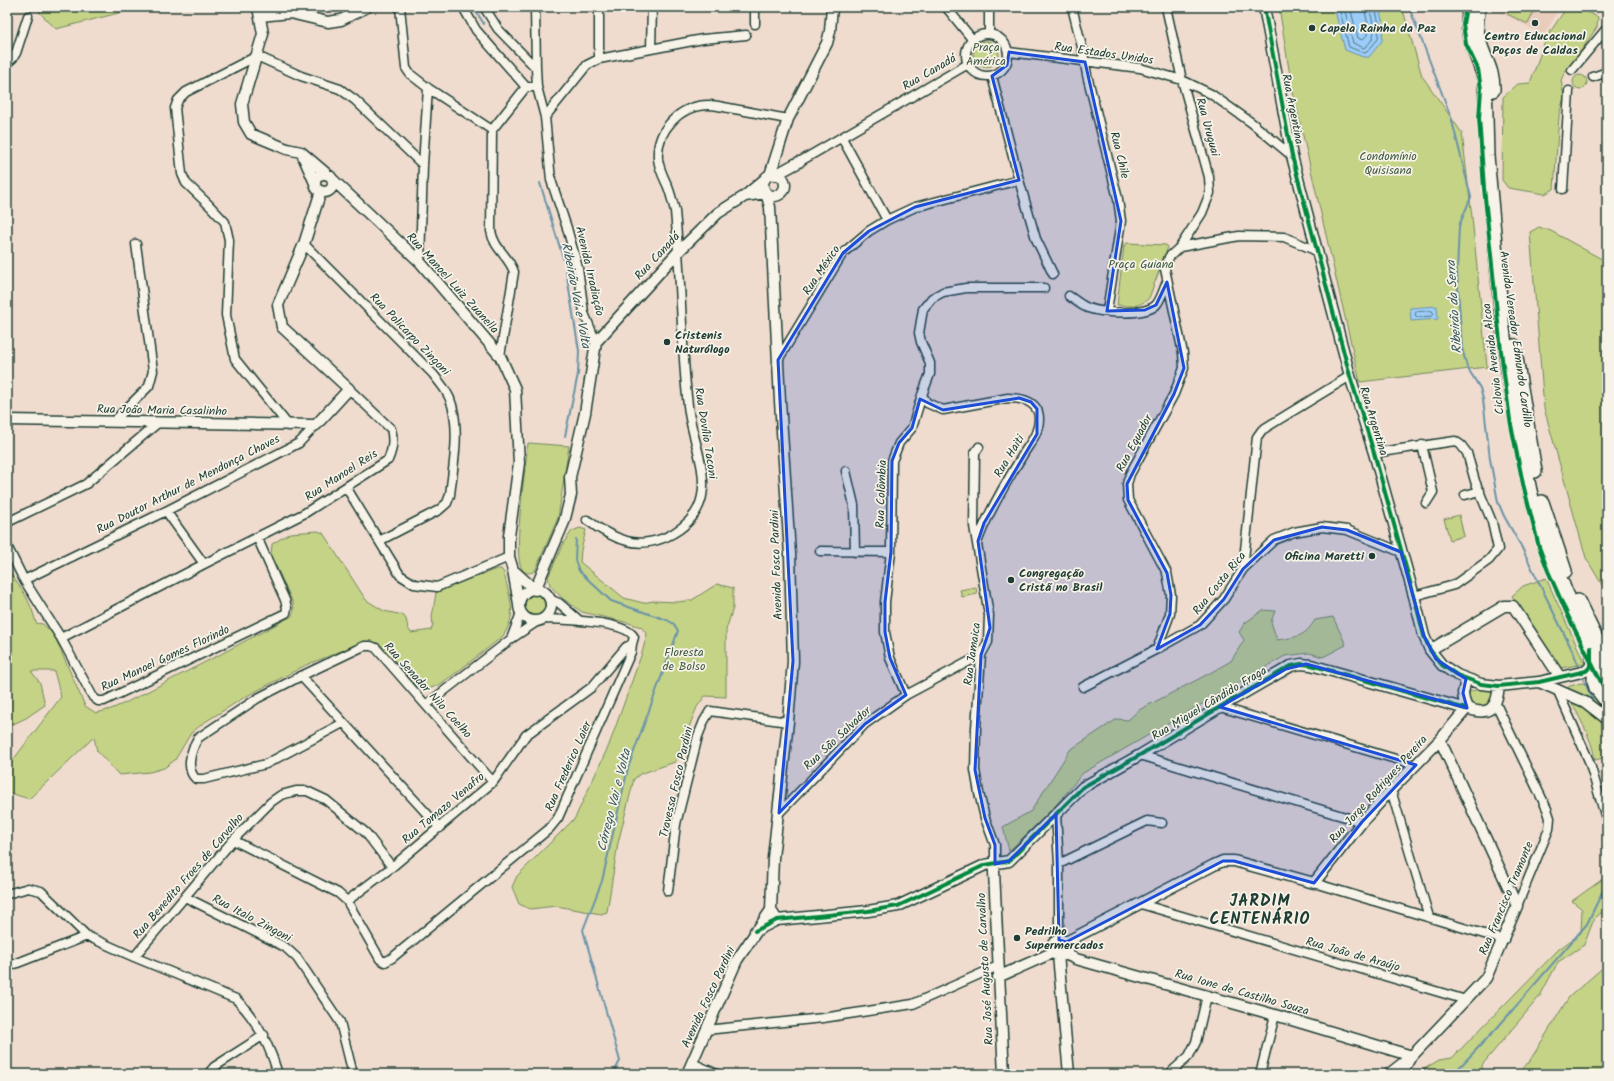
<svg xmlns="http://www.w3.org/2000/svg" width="1614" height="1081" viewBox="0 0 1614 1081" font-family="Kalam,sans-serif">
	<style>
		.built { fill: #e9ccbc }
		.green { fill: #c5d386; stroke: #72885d }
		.water { fill: #9cccf8; stroke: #6a93aa }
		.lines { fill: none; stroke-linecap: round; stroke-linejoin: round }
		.shore { stroke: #517682; stroke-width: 1 }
		.stream { stroke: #6a93aa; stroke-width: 2 }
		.minor-casing { stroke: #1f3d34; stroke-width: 11 }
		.tertiary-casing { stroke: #1f3d34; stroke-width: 13 }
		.primary-casing { stroke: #1f3d34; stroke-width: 16 }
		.minor { stroke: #f7f3e8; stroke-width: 8 }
		.tertiary { stroke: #f7f3e8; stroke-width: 10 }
		.primary { stroke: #f7f3e8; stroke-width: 13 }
		.cycleway-casing { stroke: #f7f3e8; stroke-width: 6 }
		.cycleway { stroke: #00873e; stroke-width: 4 }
		.marked { fill: #1d4ed8; fill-opacity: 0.2; stroke: #1d4ed8; stroke-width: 3; stroke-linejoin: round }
		.poi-dot { fill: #1f3d34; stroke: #f7f3e8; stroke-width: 1.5 }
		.labels { text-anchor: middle; stroke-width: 3.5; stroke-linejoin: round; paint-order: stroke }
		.poi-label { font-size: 12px; font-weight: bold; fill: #1f3d34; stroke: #f7f3e8; text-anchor: start }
		.park-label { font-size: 12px; fill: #405b44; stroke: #f7f3e8 }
		.street-label { font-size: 12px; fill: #1f3d34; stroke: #f7f3e8 }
		.water-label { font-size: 13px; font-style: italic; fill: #385a5b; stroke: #f7f3e8 }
		.district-label { font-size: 16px; font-weight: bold; letter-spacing: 1px; fill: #1f3d34; stroke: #f7f3e8 }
	</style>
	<rect width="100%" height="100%" fill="#efdcce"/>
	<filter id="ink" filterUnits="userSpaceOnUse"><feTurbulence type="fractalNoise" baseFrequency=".025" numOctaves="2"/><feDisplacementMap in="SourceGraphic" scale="8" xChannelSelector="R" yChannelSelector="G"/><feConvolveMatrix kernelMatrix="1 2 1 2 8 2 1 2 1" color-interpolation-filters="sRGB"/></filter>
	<g filter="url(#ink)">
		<!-- built -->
		<path class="built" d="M1497,7H1560L1544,35L1496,10Z"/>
		<!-- green -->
		<path class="green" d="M46,7H142L56,29L39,12Z
			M1279,7H1402L1422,76L1462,133L1472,217L1487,367L1360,382L1292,88Z
			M1511,7H1536L1528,24L1507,14Z
			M1567,7H1576L1598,17L1597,27L1571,66L1566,70L1561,80L1564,97L1559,116L1554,189L1545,194L1508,188L1502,180L1503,97L1518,84L1530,83L1546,38Z
			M973 54a13 13 0 1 1 26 0a13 13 0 1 1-26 0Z
			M1573 82a7 7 0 1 1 14 0a7 7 0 1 1-14 0Z
			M1539,227L1551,231L1607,262V593L1586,558L1544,408L1530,232Z
			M1127,243L1166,245L1168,247L1149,298C1139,308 1131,306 1117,305L1124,246Z
			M528,443L569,446L558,518L535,571C531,573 526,575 522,569C512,556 526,464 528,443Z
			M1459,515L1464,536L1450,540L1444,519Z
			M580,528L586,530L581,550L580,562L624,598L643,603L653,601L678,602L692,600L717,584L733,588V608L726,630V697L705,696L697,707L675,762L640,774L634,779L618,843L607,912L601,914L556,906L530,909L519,904L512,887L517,876L575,818L609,745L642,653L647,634L641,627L629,623L582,612L562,598L550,585L548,577L564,542L572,531Z
			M318,531L323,533L366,600L384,611L403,615L406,619L408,628L411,633L431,630L433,625L432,617L436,593L447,587L497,569H501L504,573C509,597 519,615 502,637L456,673L439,685L428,689L420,687L406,674L381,645L372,641L362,643L306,665L245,697L205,722L191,733L175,760L164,768L150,772L119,775L97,751L94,737L29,799L7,792V768L61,697L54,671H31L40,683L45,705L26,718L7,727V569C20,586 31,601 36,623L43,624L54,635L85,706L96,713L111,709L125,703L219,655L292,616L294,610L293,603L271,555L272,544L290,533Z
			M1546,578L1585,664L1560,668L1512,596L1523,586Z
			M976,587L977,594L962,597L960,590Z
			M523 605a12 12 0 1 1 24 0a12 12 0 1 1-24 0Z
			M1263,610L1275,611L1271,622L1277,640C1296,637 1304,638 1315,620L1333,617L1346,645L1323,657L1309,653L1285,656L1083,773L1052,810L1009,851L1003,827L1031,811L1070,750L1117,719L1128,720L1139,710L1210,673L1231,661L1244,640L1239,632L1245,623Z
			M1581,683L1590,684L1607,710V757L1595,760C1592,737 1577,714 1567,693V688L1570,686Z
			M1478,689L1489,690L1493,694L1492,704L1484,707L1470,705L1468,696L1469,692Z
			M1607,876V908L1594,919L1584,945L1558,962L1540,996L1482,1065L1483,1074H1416L1439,1060L1452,1058L1559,949L1581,933L1582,909L1572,901Z
			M1607,964V1074H1516L1529,1062L1569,997Z"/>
		<!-- water -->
		<path class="water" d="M1334,7H1379L1383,24L1382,41L1369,57H1363L1345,50Z
			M1437,306L1438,319L1411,321L1410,308Z"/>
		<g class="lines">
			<!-- shore -->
			<path class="shore" d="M1339,7L1349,47L1364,53L1367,52L1378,39L1379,24L1375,7
				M1344,7L1353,43L1364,48C1381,35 1371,24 1370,7
				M1350,7L1358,38L1362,40L1367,35L1368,25L1364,7
				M1432,311L1434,314L1432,316L1417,317L1415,315L1416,312Z"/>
			<!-- stream -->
			<path class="stream" d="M473,7L484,24
				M1409,7L1451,117L1471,197L1459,226L1457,272L1462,348L1467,367L1480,388L1483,399L1490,459L1498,502L1504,516L1521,546L1574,654L1580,670
				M540,183L565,264L579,351L578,374L565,436
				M576,539L575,560L579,571L611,601L667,620L674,624L678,631L628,768L602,881L583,930L620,1061L613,1074
				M1582,676L1594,703
				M1601,720L1607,731
				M1453,1074L1497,1028L1587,924L1607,882"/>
			<!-- minor casing -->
			<g class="minor-casing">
				<path id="minor" d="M400,7L406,68L410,74L428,88L492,130L491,231C494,249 509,256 514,272L500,356
					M463,7L476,30L526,87H537L536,68L498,29L484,7
					M535,7L536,68
					M755,7V24
					M946,7L972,39
					M1072,7L1082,47L1087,75L1118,199L1121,221L1107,311
					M989,33V7
					M966 55a21 21 0 1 1 42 0a21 21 0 1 1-42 0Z
					M651,49L652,7
					M1009,52L1140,68L1182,80L1211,94L1252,123L1292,156
					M599,59V7
					M7,63L13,58L16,53L28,16
					M1572,70L1607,28
					M992,76L1019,180L1036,239L1053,274
					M1593,77L1607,72
					M537,87L545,117L551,180L567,228L578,268L584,313L596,342
					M545,117L587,65L599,59L703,39L746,35
					M492,130L526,87
					M842,138L887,220
					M799,162L968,64
					M1563,189L1569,91
					M304,244L433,374C441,384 449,393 452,405C460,434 453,466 450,495L447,503L439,510L379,541
					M1180,247L1239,236L1284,237L1317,251
					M420,262L423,165L428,88
					M1069,296C1075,300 1082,306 1088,308C1102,313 1145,316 1156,305C1161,300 1164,288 1167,282
					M778,360L843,253L869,231L887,220L915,207L1019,180
					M922,395L927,403L943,410L1008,398C1023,398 1039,402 1039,419C1039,435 1028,445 1021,458C1005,484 989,511 978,540
					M113,422L149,386L153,371L136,244
					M289,426L235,359L226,315L229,240L225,222L209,205L186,183L182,174L175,108L178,100L186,92L257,56L301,76L340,89L355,100L423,165
					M1422,445L1433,492L1426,503
					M979,447L975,453L974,526L989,615L988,642L981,655L976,728L975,770L979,793L985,818L995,845V864
					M1374,453L1455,441L1461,445L1467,453L1475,481L1492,522L1498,549L1489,560L1454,585L1414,596
					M846,471L854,505L855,552
					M346,487L400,575L414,584L437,587L509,557
					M1465,495L1480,491
					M166,511L204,564
					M587,520C599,529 612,537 627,541C657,549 696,527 702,496C707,469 693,440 689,413C687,400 686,387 685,374C681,320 680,265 675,211C673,203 671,195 668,187C664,178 659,169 658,159C656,130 680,105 709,105C717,105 726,108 734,109C752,112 770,116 788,119
					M7,524L10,521L86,484L159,422
					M7,546L24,580L61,638L93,697L98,701H104L286,613L287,608L285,600L257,537
					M820,551L891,552
					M1243,569L1257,437L1262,430L1350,376
					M24,580L166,511L299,443L316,425
					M549,599L559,603L580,621
					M61,638L204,564L305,513L388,460C393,449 394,440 391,429L349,389
					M511,639L521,613
					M1157,649L1170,614L1171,595L1167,573L1128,500L1127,484L1130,474L1174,394L1184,368L1183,353L1165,269L1169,257L1180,247L1202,213L1210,193L1209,177L1182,80L1166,7
					M301,676L440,828
					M1083,687L1157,649L1200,625L1224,599L1243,569L1274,540L1294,532L1322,527L1347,530L1401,552
					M1557,689L1589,761L1607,822
					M906,695L890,658L885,632V602L891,552L892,461L899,443L912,428L922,395L930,374V363L921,342L919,333L923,309L932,298L943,292L966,288H1044
					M1496,704L1547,809L1550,818L1549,829L1517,906
					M426,705L511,639L538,621
					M1220,707L1416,765
					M343,723L266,764L204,779H196C185,769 191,750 198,738L258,698L301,676L364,646H371L376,648L493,782
					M1140,755L1362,822
					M1391,790L1429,917
					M779,813L865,724L906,695L981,655
					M1056,814L1059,864V940
					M233,840L338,893L347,901L380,959L385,962L392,958L549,829L558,818L631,652L632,644L634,637C625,620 562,620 543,619
					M1059,864L1147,821L1162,823
					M1314,883L1504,940
					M668,891L676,824L698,736L704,721L710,711L788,722
					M7,894L28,888L41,891L87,936L134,957L236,999C257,1020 270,1046 278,1074
					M185,897L285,947L297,958L340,1022L353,1074
					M347,901L392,867L493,782L526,735L592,687L626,647L632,644
					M1141,904L1466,1000
					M134,957L233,840L271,802L281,795L296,791H307L326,800L366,833L392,867
					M7,967L87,936
					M706,1030L823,1018L913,1004L998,966
					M692,1063L717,1074
					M208,1074L214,1067L264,1035
					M1169,1074L1189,1056L1196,1042L1207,996
					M1260,1074L1275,1015
					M1403,1074L1411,1058"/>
			</g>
			<!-- tertiary casing -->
			<g class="tertiary-casing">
				<path id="tertiary" d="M258,7L263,34L242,104L244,122L251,134L287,149L301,152L328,175
					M1264,7L1292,156L1317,251L1350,376L1374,453L1414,596L1424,636L1430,650L1442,665L1457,675L1481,684L1499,686L1539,682L1586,671L1591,666V658
					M260,16L290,13L328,22L341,20L367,7
					M303,156L315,183
					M315 183a9 9 0 1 1 18 0a9 9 0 1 1-18 0Z
					M763 185a11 11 0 1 1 22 0a11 11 0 1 1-22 0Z
					M770,175L788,119L827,43L830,31L832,7
					M775,175L799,162
					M332,179L420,262L500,356L515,389L519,463L509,536V557L513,570L519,604
					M745,196L766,193L770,207L780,401L790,554L793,661L788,722L773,858L771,910L777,920
					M7,420L316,425L349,389L282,327L278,305L304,244L321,191
					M513,570L535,590L564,522L571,495L570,477L585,413L596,342L677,253L718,213L745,196L765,179
					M519 605a16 16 0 1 1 32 0a16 16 0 1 1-32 0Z
					M1430,650L1504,606H1513L1560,677
					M1466,679L1463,693L1464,700L1467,708C1489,717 1497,708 1499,686
					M1539,682L1585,702L1607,719
					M995,864L994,872L1004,1074
					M755,931L777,920L868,911L898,906L985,865L1009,861L1083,787L1140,755L1220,707L1291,666L1301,664L1311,665L1466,709
					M1052 948a8 8 0 1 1 16 0a8 8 0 1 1-16 0Z
					M1066,942L1214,865L1223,861H1234L1314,883L1362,822L1391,790L1440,740L1467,708
					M1065,954L1076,959L1275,1015L1412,1056
					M1058,955L1069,1074
					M998,977L1054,952
					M687,1074L737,960L771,910
					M1389,1074L1412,1056L1486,978L1517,906L1440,740"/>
			</g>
			<!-- primary casing -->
			<g class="primary-casing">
				<path id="primary" d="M1469,7L1468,25L1470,39L1485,79L1487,156L1502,320L1508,370L1518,431L1530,491L1545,545L1591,648L1595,661L1594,681L1596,688L1607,702
					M1479,7C1478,13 1476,20 1477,26C1477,50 1494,65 1493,90
					M1514,346L1535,471
					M1542,502L1565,571
					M1578,601L1607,661
					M1595,671H1602L1607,677"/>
			</g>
			<!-- minor -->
			<use href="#minor" class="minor"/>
			<!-- tertiary -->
			<use href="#tertiary" class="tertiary"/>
			<!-- primary -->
			<use href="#primary" class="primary"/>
			<!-- cycleway casing -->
			<g class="cycleway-casing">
				<path id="cycleway" d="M1264,7L1292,156L1317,251L1350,376L1374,453L1414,596L1424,636L1430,650L1442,665L1457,675L1481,684L1499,686L1539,682L1586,671L1591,666V648
					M1466,7L1463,24L1466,44L1478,69L1481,89L1479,118L1484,188L1501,351L1510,420L1523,484L1539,547L1548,571L1568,616L1607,694
					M755,931L777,920L868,911L898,906L985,865L1009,861L1083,787L1140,755L1220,707L1291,666L1301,664L1311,665L1466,709"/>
			</g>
			<!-- cycleway -->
			<use href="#cycleway" class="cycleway"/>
		</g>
	</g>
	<!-- marked area -->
	<path class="marked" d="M1009,52L1085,62L1121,221L1107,311L1145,310L1156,305L1167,282L1184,368L1174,394L1127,484L1128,500L1167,573L1171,595L1170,614L1157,649L1200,625L1224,599L1243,569L1274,540L1322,527L1347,530L1401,552L1424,636L1436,659L1466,679L1463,693L1467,708L1306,664L1286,669L1220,707L1416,765L1362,822L1314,883L1234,861H1223L1066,942L1059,940L1056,814L1009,861L995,864V845L985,818L975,770L981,655L990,628L978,541L984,523L1037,434V409L1031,402L1019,398L943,410L920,399L912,428L899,443L892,461L891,552L885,602V632L890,658L906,695L865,724L779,813L793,661L778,360L843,253L869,231L915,207L1019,180L992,76L1007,65Z"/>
	<!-- markers -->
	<g class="poi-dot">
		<circle cx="1535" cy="23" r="4"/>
		<circle cx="1312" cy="28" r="4"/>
		<circle cx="667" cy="342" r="4"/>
		<circle cx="1372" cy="556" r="4"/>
		<circle cx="1011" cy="580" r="4"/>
		<circle cx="1017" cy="938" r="4"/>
	</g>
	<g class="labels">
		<!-- poi labels -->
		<g class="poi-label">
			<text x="1320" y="32">Capela Rainha da Paz</text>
			<text x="1535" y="40" text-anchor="middle">Centro Educacional<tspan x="1535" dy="14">Poços de Caldas</tspan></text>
			<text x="675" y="339">Cristenis<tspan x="675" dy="14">Naturólogo</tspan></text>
			<text x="1364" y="560" text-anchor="end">Oficina Maretti</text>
			<text x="1019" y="577">Congregação<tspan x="1019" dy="14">Cristã no Brasil</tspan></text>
			<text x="1025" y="935">Pedrilho<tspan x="1025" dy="14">Supermercados</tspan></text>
		</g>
		<!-- park labels -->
		<g class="park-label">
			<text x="986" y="51">Praça<tspan x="986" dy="14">América</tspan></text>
			<text x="1388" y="160">Condomínio<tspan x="1388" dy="14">Quisisana</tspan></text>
			<text x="1141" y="268">Praça Guiana</text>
			<text x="684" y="656">Floresta<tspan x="684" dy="14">de Bolso</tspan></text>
		</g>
		<!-- street labels -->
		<g class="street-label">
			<text transform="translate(1104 53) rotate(8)" y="4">Rua Estados Unidos</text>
			<text transform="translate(929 72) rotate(-30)" y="4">Rua Canadá</text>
			<text transform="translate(1293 109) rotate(79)" y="4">Rua Argentina</text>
			<text transform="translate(1208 127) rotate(75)" y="4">Rua Uruguai</text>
			<text transform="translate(1120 155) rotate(76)" y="4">Rua Chile</text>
			<text transform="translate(657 256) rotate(-47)" y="4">Rua Canadá</text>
			<text transform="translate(821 270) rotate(-56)" y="4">Rua México</text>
			<text transform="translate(590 271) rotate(77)" y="4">Avenida Irradiação</text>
			<text transform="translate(453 283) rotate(48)" y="4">Rua Manoel Luiz Zuanella</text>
			<text transform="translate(410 334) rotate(46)" y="4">Rua Policarpo Zingoni</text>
			<text transform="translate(1516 339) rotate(82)" y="4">Avenida Vereador Edmundo Cardillo</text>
			<text transform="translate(1493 359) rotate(-97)" y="4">Ciclovia Avenida Alcoa</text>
			<text transform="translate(162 410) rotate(1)" y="4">Rua João Maria Casalinho</text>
			<text transform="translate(1374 421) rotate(73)" y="4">Rua Argentina</text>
			<text transform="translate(706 433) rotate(81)" y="4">Rua Dovílio Taconi</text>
			<text transform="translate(1134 443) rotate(-62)" y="4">Rua Equador</text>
			<text transform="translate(1009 456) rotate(-59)" y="4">Rua Haiti</text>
			<text transform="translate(341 475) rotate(-33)" y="4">Rua Manoel Reis</text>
			<text transform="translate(188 484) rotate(-27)" y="4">Rua Doutor Arthur de Mendonça Chaves</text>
			<text transform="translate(881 494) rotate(-88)" y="4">Rua Colômbia</text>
			<text transform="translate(776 565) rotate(-92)" y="4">Avenida Fosco Pardini</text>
			<text transform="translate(1219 583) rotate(-51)" y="4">Rua Costa Rica</text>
			<text transform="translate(972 654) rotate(-82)" y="4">Rua Jamaica</text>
			<text transform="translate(165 658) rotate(-25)" y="4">Rua Manoel Gomes Florindo</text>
			<text transform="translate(428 690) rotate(48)" y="4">Rua Senador Nilo Coelho</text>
			<text transform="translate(1209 703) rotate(-31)" y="4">Rua Miguel Cândido Fraga</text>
			<text transform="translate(837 738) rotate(-43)" y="4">Rua São Salvador</text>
			<text transform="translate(568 766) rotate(-66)" y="4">Rua Frederico Laier</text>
			<text transform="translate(676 782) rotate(-77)" y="4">Travessa Fosco Pardini</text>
			<text transform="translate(1378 789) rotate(-48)" y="4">Rua Jorge Rodrigues Pereira</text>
			<text transform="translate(443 808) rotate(-40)" y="4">Rua Tomazo Venafro</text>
			<text transform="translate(188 876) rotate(-49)" y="4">Rua Benedito Froes de Carvalho</text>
			<text transform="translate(1506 898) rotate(-67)" y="4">Rua Francisco Tramonte</text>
			<text transform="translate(252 918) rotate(28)" y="4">Rua Italo Zingoni</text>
			<text transform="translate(1353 954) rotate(16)" y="4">Rua João de Araújo</text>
			<text transform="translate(985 969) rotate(-93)" y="4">Rua José Augusto de Carvalho</text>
			<text transform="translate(1242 992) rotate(16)" y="4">Rua Ione de Castilho Souza</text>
			<text transform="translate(708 997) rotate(-65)" y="4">Avenida Fosco Pardini</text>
		</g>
		<!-- water labels -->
		<g class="water-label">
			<text transform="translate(577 295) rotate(79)" y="5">Ribeirão Vai e Volta</text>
			<text transform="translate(1453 307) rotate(-94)" y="5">Ribeirão da Serra</text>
			<text transform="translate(613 800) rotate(-76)" y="5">Córrego Vai e Volta</text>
		</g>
		<!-- district labels -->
		<g class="district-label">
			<text x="1260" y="906">JARDIM<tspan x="1260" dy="18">CENTENÁRIO</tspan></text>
		</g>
	</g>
	<!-- margin -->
	<rect width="1614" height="1081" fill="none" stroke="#f7f3e8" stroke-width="24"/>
	<rect x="12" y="12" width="1590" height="1057" fill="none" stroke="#1f3d34" stroke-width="1.5" filter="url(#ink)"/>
</svg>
